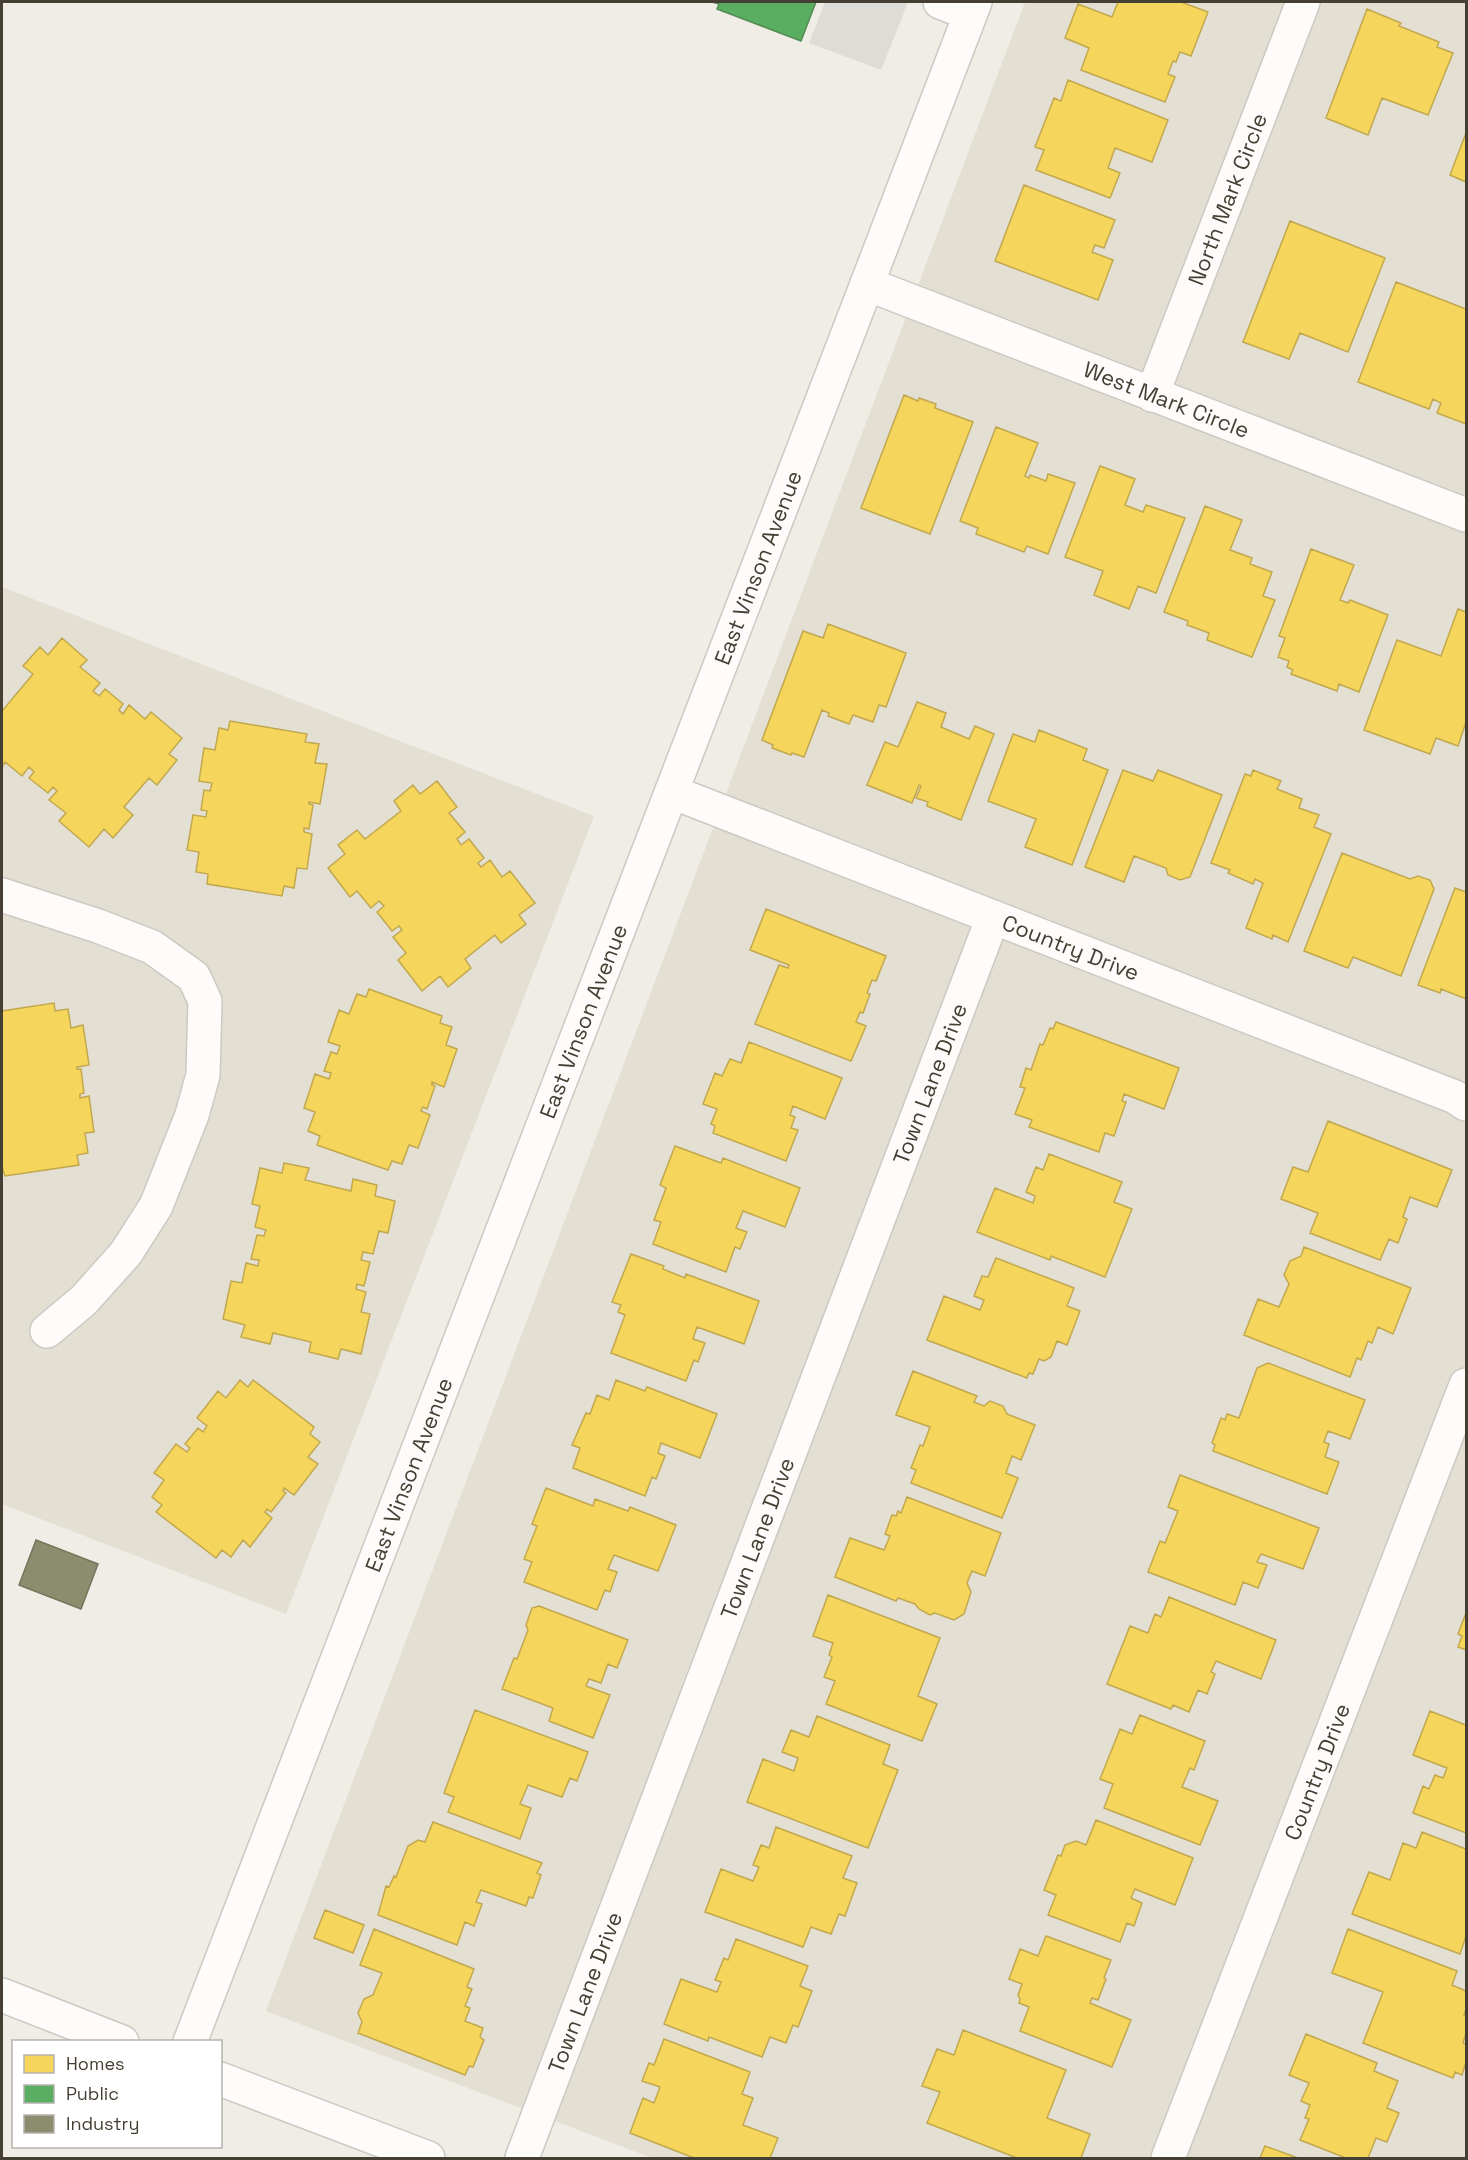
<svg xmlns="http://www.w3.org/2000/svg" width="1468" height="2160" viewBox="0 0 1468 2160" font-family="'Space Grotesk',sans-serif">
	<style>
		.residential { fill: #e4dfd3 }
		.parking { fill: #dedcd6 }
		.homes { fill: #f6d55c; stroke: #c1a84f; stroke-width: 1.5 }
		.public { fill: #5aae61; stroke: #548c53; stroke-width: 1.5 }
		.industry { fill: #8c8c6e; stroke: #77755c; stroke-width: 1.5 }
		.lines { fill: none; stroke-linecap: round; stroke-linejoin: round }
		.minor-casing { stroke: #cbc9c2; stroke-width: 36 }
		.minor { stroke: #fdfcfb; stroke-width: 33 }
		.labels { text-anchor: middle; stroke-width: 6; stroke-linejoin: round; paint-order: stroke }
		.street-label { font-size: 22px; fill: #453e32; stroke: #fff }
	</style>
	<rect width="100%" height="100%" fill="#efede6"/>
	<!-- residential -->
	<path class="residential" d="M1025,2H1466V2158H652L266,2011Z
		M2,587L594,816L286,1614L2,1504Z"/>
	<!-- parking -->
	<path class="parking" d="M825,2H908L881,70L809,43Z"/>
	<!-- homes -->
	<path class="homes" d="M1118,2H1181L1208,12L1191,56L1180,52L1176,62L1173,61L1168,74L1175,77L1165,102L1081,70L1089,48L1065,38L1078,4L1112,17Z
		M1367,9L1401,23L1399,26L1439,42L1437,47L1453,53L1428,115L1382,98L1368,135L1326,118Z
		M1068,80L1168,120L1152,162L1115,148L1108,168L1120,173L1110,198L1036,170L1044,150L1035,147L1054,98L1061,101Z
		M1466,133V182L1450,175Z
		M1024,185L1115,220L1104,248L1095,245L1092,252L1113,260L1098,300L995,261Z
		M1290,221L1385,258L1348,352L1300,333L1289,359L1243,342Z
		M1396,282L1466,309V424L1437,413L1441,403L1433,399L1429,409L1358,382Z
		M904,395L918,401L919,398L936,404L935,408L973,422L930,534L861,508Z
		M996,427L1038,443L1025,476L1029,478L1030,475L1046,481L1048,474L1075,483L1048,554L1027,546L1024,552L976,534L978,528L960,521Z
		M1100,466L1135,479L1125,505L1143,512L1146,505L1185,518L1156,593L1138,586L1129,609L1094,595L1103,571L1065,557Z
		M1205,506L1242,520L1230,550L1252,558L1250,564L1272,572L1263,596L1275,600L1252,657L1207,640L1209,633L1187,625L1188,621L1164,612Z
		M1311,549L1354,565L1340,600L1348,603L1350,600L1388,615L1359,692L1339,684L1337,691L1291,674L1293,670L1287,667L1289,661L1278,657L1285,638L1279,636Z
		M1458,609L1466,612V722L1458,746L1436,738L1430,754L1364,730L1397,640L1441,656Z
		M828,624L906,653L886,707L879,705L873,722L853,715L849,724L828,716L829,713L822,710L804,757L792,753L791,755L772,748L773,745L762,740L803,631L823,638Z
		M62,638L87,660L80,667L100,683L93,691L99,696L105,689L123,704L119,710L123,714L129,705L145,719L151,712L182,738L169,754L177,760L157,785L149,778L124,807L133,815L113,838L104,829L89,847L59,821L66,813L49,800L57,791L53,787L48,793L29,778L34,772L29,767L22,776L5,762L2,767V709L3,710L33,674L23,666L40,647L48,655Z
		M917,702L946,713L941,727L969,739L975,726L994,734L961,820L927,806L928,802L916,798L921,786L919,785L912,803L867,785L885,742L898,747Z
		M230,721L307,734L305,742L319,744L315,763L327,764L320,804L309,802V804L313,805L309,829L304,828V832L312,834L307,869L297,868L294,888L284,886L282,896L207,884L208,874L196,872L199,852L187,850L193,815L206,817L207,811L201,810L204,790L210,791L212,783L199,781L204,748L215,750L219,728L228,730Z
		M1039,730L1087,749L1083,760L1108,770L1072,865L1025,847L1036,819L988,801L1013,734L1035,742Z
		M1123,770L1153,781L1158,770L1222,795L1190,877L1180,880L1168,875L1166,868L1134,856L1124,882L1085,867Z
		M1253,770L1281,781L1277,789L1302,799L1299,808L1319,815L1314,827L1331,834L1288,942L1273,935L1272,939L1246,928L1263,883L1255,879L1253,884L1228,873L1230,870L1211,863L1245,774L1251,776Z
		M437,781L457,807L449,813L465,832L457,839L461,845L469,839L484,858L478,863L481,867L490,860L502,877L510,871L535,903L519,915L526,924L501,943L495,935L465,959L471,968L448,987L440,976L422,991L398,960L406,953L393,937L402,930L399,926L392,931L377,912L384,906L379,901L371,908L357,891L350,897L328,868L345,854L338,845L357,830L365,839L401,811L394,801L413,785L420,794Z
		M1342,853L1410,879L1418,876L1430,880L1434,889L1401,976L1353,957L1348,968L1304,951Z
		M1455,888L1466,892V999L1441,989L1440,993L1418,985Z
		M766,909L886,956L876,981L872,980L867,993L870,994L863,1013L860,1012L856,1022L866,1026L851,1061L755,1024L779,965L788,968L789,965L750,950Z
		M369,989L442,1016L440,1023L452,1027L446,1045L457,1049L444,1087L432,1082V1085L435,1086L427,1109L423,1107L421,1111L430,1115L418,1148L409,1145L402,1164L392,1161L388,1170L317,1145L320,1136L308,1131L315,1112L304,1108L315,1074L329,1079L331,1073L324,1071L331,1052L337,1054L340,1046L328,1042L339,1010L349,1014L357,994L366,997Z
		M54,1003L55,1011L68,1009L71,1028L83,1025L89,1065L77,1067V1069H81L84,1093L80,1094V1098L89,1096L94,1132L85,1133L88,1153L77,1155L79,1165L5,1176L2,1167V1011Z
		M1056,1022L1179,1068L1164,1109L1124,1094L1122,1101L1126,1102L1114,1136L1105,1133L1099,1152L1029,1127L1032,1120L1015,1114L1025,1088L1020,1087L1026,1068L1031,1070L1040,1044L1043,1045L1050,1028L1053,1029Z
		M749,1042L842,1078L825,1119L793,1106L790,1115L795,1117L791,1128L798,1130L786,1161L713,1133L715,1126L711,1124L717,1109L703,1104L715,1073L722,1076L730,1059L741,1063Z
		M1328,1121L1452,1170L1437,1207L1410,1197L1403,1217L1407,1219L1398,1243L1389,1239L1380,1260L1310,1233L1318,1213L1281,1199L1293,1167L1308,1172Z
		M675,1146L721,1163L723,1158L800,1188L785,1227L743,1211L736,1228L747,1232L740,1249L735,1247L726,1272L653,1244L661,1222L654,1220L666,1188L660,1185Z
		M1049,1154L1122,1182L1114,1202L1132,1209L1105,1277L1051,1256L1050,1260L977,1232L995,1188L1033,1203L1035,1196L1026,1192L1036,1167L1043,1170Z
		M284,1163L309,1168L305,1180L351,1191L353,1179L377,1185L375,1196L395,1201L388,1233L379,1231L373,1254L363,1252L361,1260L370,1262L364,1286L357,1284L356,1289L366,1292L361,1312L370,1314L361,1354L341,1349L338,1359L309,1352L311,1342L273,1333L270,1344L241,1337L245,1325L223,1319L231,1281L242,1283L246,1263L258,1266L259,1260L251,1259L257,1235L264,1236L266,1230L255,1227L260,1206L252,1204L260,1168L282,1173Z
		M1304,1247L1411,1288L1393,1334L1378,1327L1372,1343L1368,1341L1361,1360L1357,1358L1350,1377L1244,1335L1258,1299L1279,1307L1289,1284L1284,1275L1290,1261L1301,1256Z
		M631,1254L664,1266L663,1269L685,1278L686,1274L759,1301L744,1344L697,1327L693,1339L705,1343L698,1362L694,1360L686,1381L611,1353L625,1315L618,1312L621,1305L612,1302Z
		M996,1258L1074,1288L1067,1306L1080,1311L1067,1345L1057,1341L1051,1357L1044,1361L1039,1359L1033,1374L1029,1373L1027,1378L927,1340L944,1296L980,1310L984,1300L974,1296L982,1276L988,1277Z
		M1268,1363L1365,1400L1350,1439L1328,1431L1324,1442L1329,1444L1325,1457L1339,1462L1327,1494L1213,1451L1215,1445L1212,1443L1221,1418L1225,1420L1227,1414L1239,1418L1257,1368Z
		M913,1371L977,1396L974,1402L984,1406L990,1401L1003,1406L1007,1414L1035,1425L1021,1460L1012,1456L1006,1473L1018,1478L1002,1518L911,1483L916,1470L911,1468L920,1445L923,1446L930,1427L896,1415Z
		M240,1380L248,1387L253,1380L314,1427L310,1434L320,1442L308,1457L318,1464L294,1495L284,1488L283,1491L286,1493L271,1512L267,1509L265,1512L272,1518L250,1547L243,1540L231,1557L222,1550L216,1558L156,1512L162,1505L152,1497L164,1480L154,1473L176,1444L187,1452L190,1448L185,1444L198,1428L203,1432L207,1426L197,1418L218,1391L226,1398Z
		M616,1380L645,1391L647,1387L717,1414L700,1458L661,1443L658,1453L665,1456L656,1479L652,1477L645,1496L573,1468L580,1448L572,1445L586,1413L590,1414L597,1395L609,1400Z
		M1180,1475L1319,1528L1303,1569L1261,1554L1257,1562L1267,1565L1258,1588L1243,1582L1235,1605L1148,1572L1160,1541L1165,1543L1178,1511L1168,1507Z
		M546,1488L593,1506L595,1499L628,1511L630,1507L676,1525L658,1571L614,1555L608,1569L617,1572L610,1592L605,1590L597,1610L524,1582L532,1562L524,1559L537,1526L532,1524Z
		M907,1497L1001,1533L985,1576L972,1571L967,1583L971,1592L964,1614L954,1620L935,1613L930,1615L919,1609L915,1604L898,1598L896,1601L835,1577L850,1538L884,1550L890,1536L885,1534L892,1515L896,1516L898,1511L901,1513Z
		M828,1595L940,1638L918,1696L937,1704L922,1741L826,1704L835,1681L824,1677L832,1657L829,1655L833,1643L813,1636Z
		M1169,1597L1276,1640L1261,1679L1216,1661L1211,1672L1215,1674L1207,1694L1198,1690L1189,1712L1173,1705L1171,1709L1107,1684L1130,1626L1148,1633L1155,1614L1161,1617Z
		M539,1606L628,1640L617,1668L608,1664L601,1683L589,1679L586,1686L610,1695L593,1738L549,1721L553,1708L502,1689L514,1658L517,1659L528,1630L526,1625L532,1608Z
		M1466,1613V1650L1458,1647L1462,1636L1458,1634Z
		M475,1710L588,1752L577,1781L570,1778L562,1797L528,1785L520,1804L531,1808L520,1839L448,1812L454,1797L444,1793Z
		M1430,1711L1466,1725V1833L1413,1813L1423,1786L1429,1789L1435,1775L1443,1778L1447,1768L1413,1755Z
		M1140,1715L1205,1741L1194,1770L1190,1768L1182,1787L1218,1801L1200,1845L1104,1808L1113,1784L1100,1779L1120,1729L1132,1734Z
		M817,1716L890,1745L883,1764L898,1770L868,1848L747,1802L763,1759L794,1771L798,1758L782,1752L791,1730L809,1737Z
		M1096,1820L1193,1858L1175,1905L1135,1889L1131,1898L1142,1903L1134,1926L1127,1923L1120,1942L1048,1915L1056,1895L1044,1890L1058,1855L1061,1856L1065,1845L1076,1841L1086,1845Z
		M433,1822L542,1863L537,1873L541,1875L533,1898L529,1897L526,1906L481,1890L476,1902L482,1904L474,1926L465,1922L457,1945L378,1915L386,1886L389,1887L394,1876L396,1877L408,1846L418,1840L425,1842Z
		M776,1827L852,1856L843,1878L857,1883L845,1916L839,1914L831,1934L811,1927L803,1947L705,1912L721,1869L753,1881L759,1867L753,1865L761,1845L769,1848Z
		M1422,1832L1466,1849V1936L1460,1954L1352,1914L1369,1872L1390,1880L1403,1843L1416,1848Z
		M325,1910L364,1925L353,1953L314,1938Z
		M374,1929L474,1969L467,1987L472,1989L465,2006L470,2008L465,2021L483,2028L480,2037L484,2040L473,2067L469,2066L465,2075L358,2033L362,2022L358,2013L364,1999L373,1995L382,1973L360,1965Z
		M1348,1929L1457,1971L1452,1985L1466,1991V2009L1464,2015H1466V2033L1463,2043L1466,2044V2062L1462,2075L1455,2072L1453,2078L1363,2043L1383,1992L1332,1973Z
		M1046,1936L1111,1960L1104,1978L1106,1979L1098,2000L1092,1998L1090,2003L1131,2020L1112,2067L1020,2031L1029,2007L1019,2003L1020,1999L1018,1995L1022,1984L1009,1979L1020,1949L1038,1956Z
		M736,1939L808,1966L800,1986L812,1991L798,2027L793,2025L786,2043L770,2037L762,2057L709,2037L708,2041L664,2024L681,1979L717,1992L721,1982L715,1980L724,1958L728,1960Z
		M963,2030L1066,2070L1047,2118L1090,2134L1081,2158H1017L927,2123L940,2092L922,2086L937,2049L954,2055Z
		M1306,2034L1377,2063L1374,2071L1398,2081L1387,2108L1399,2113L1387,2142L1376,2138L1368,2158H1346L1300,2140L1309,2119L1305,2118L1310,2105L1301,2101L1309,2083L1289,2075Z
		M664,2039L750,2072L742,2094L753,2098L743,2125L778,2138L770,2158H694L630,2133L643,2098L654,2103L660,2087L642,2081L649,2063L654,2065Z
		M1265,2146L1298,2158H1260Z"/>
	<!-- public -->
	<path class="public" d="M712,2H816L801,41L717,9L719,4Z"/>
	<!-- industry -->
	<path class="industry" d="M36,1540L98,1564L81,1609L19,1585Z"/>
	<g class="lines">
		<!-- minor casing -->
		<g class="minor-casing">
			<g id="minor">
				<path d="M940,2L970,14"/>
				<path id="s1" d="M867,284L1466,515"/>
				<path id="s2" d="M1152,395L1303,2"/>
				<path id="s3" d="M672,792L1455,1097L1466,1104"/>
				<path d="M2,895L98,926L152,947L194,977L205,1001L203,1075L192,1115L156,1206L126,1253L84,1300L47,1331"/>
				<path d="M2,1995L122,2042"/>
				<path id="s4" d="M190,2042L867,284L975,2"/>
				<path d="M220,2079L428,2158"/>
				<path id="s5" d="M522,2158L993,917"/>
				<path id="s6" d="M1168,2158L1466,1385"/>
			</g>
		</g>
		<!-- minor -->
		<use href="#minor" class="minor"/>
	</g>
	<g class="labels">
		<!-- street labels -->
		<g class="street-label">
			<text dy="8" stroke="none"><textPath href="#s2" startOffset="210">North Mark Circle</textPath></text>
			<text dy="8" stroke="none"><textPath href="#s1" startOffset="321">West Mark Circle</textPath></text>
			<text dy="8" stroke="none"><textPath href="#s4" startOffset="1580">East Vinson Avenue</textPath></text>
			<text dy="8" stroke="none"><textPath href="#s3" startOffset="428">Country Drive</textPath></text>
			<text dy="8" stroke="none"><textPath href="#s4" startOffset="1094">East Vinson Avenue</textPath></text>
			<text dy="8" stroke="none"><textPath href="#s5" startOffset="1149">Town Lane Drive</textPath></text>
			<text dy="8" stroke="none"><textPath href="#s4" startOffset="608">East Vinson Avenue</textPath></text>
			<text dy="8" stroke="none"><textPath href="#s5" startOffset="663">Town Lane Drive</textPath></text>
			<text dy="8" stroke="none"><textPath href="#s6" startOffset="414">Country Drive</textPath></text>
			<text dy="8" stroke="none"><textPath href="#s5" startOffset="177">Town Lane Drive</textPath></text>
		</g>
	</g>
	<!-- border -->
	<rect width="1468" height="2160" fill="none" stroke="#453e32" stroke-width="6"/>
	<!-- legend -->
	<rect x="12" y="2040" width="210" height="108" fill="#ffffff" stroke="#b5b2ad" stroke-width="1.5"/>
	<rect x="24" y="2055" width="30" height="18" fill="#f6d55c" stroke="#b5b2ad" stroke-width="1.5"/>
	<text x="66" y="2070" font-size="18" fill="#453e32">Homes</text>
	<rect x="24" y="2085" width="30" height="18" fill="#5aae61" stroke="#b5b2ad" stroke-width="1.5"/>
	<text x="66" y="2100" font-size="18" fill="#453e32">Public</text>
	<rect x="24" y="2115" width="30" height="18" fill="#8c8c6e" stroke="#b5b2ad" stroke-width="1.5"/>
	<text x="66" y="2130" font-size="18" fill="#453e32">Industry</text>
</svg>
